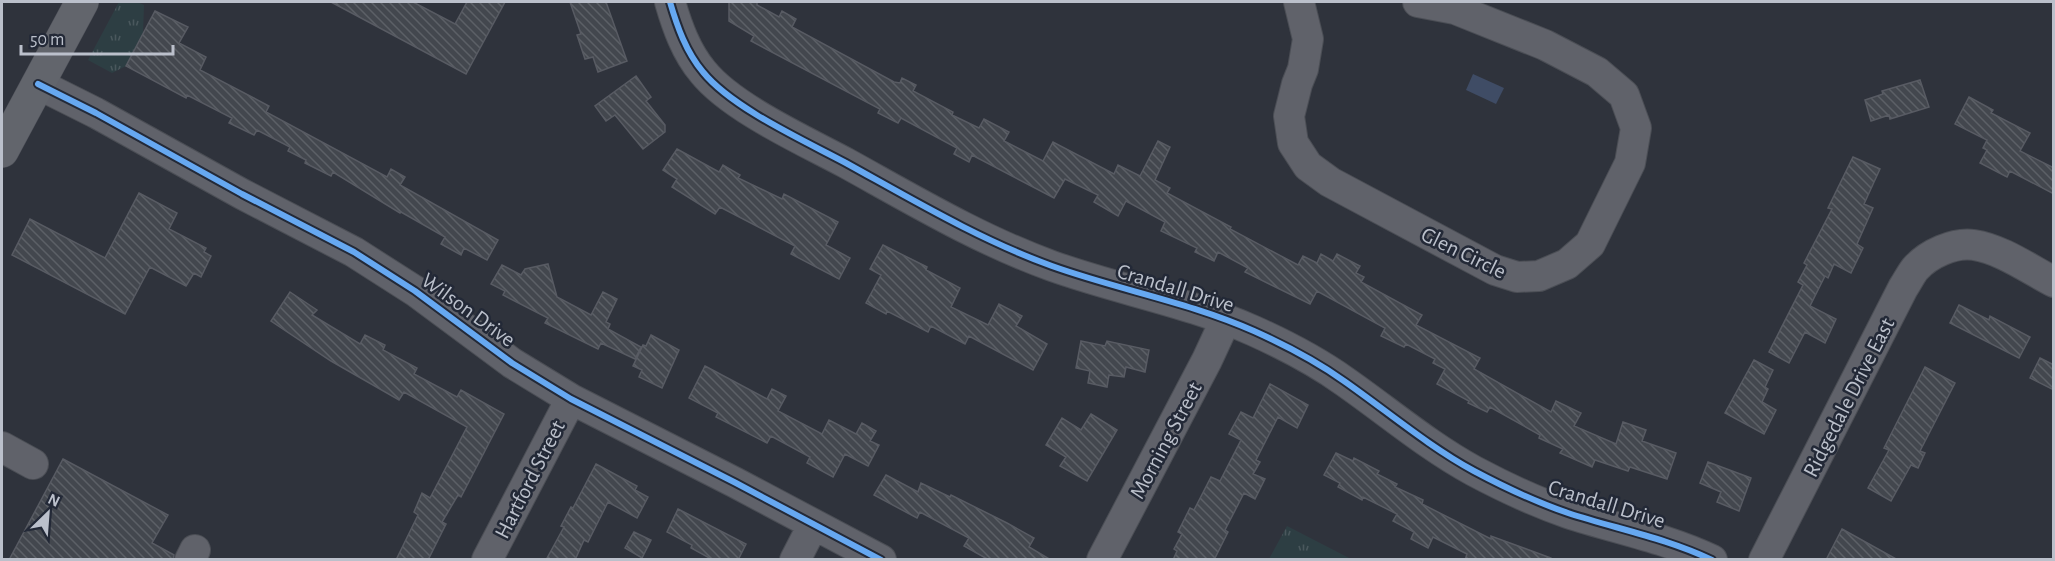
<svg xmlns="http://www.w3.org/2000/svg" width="2055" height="561" viewBox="0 0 2055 561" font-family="'Alegreya Sans',sans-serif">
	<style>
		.park { fill: url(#park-tufts) }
		.water { fill: #3f4c65 }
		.building { fill: url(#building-back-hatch); stroke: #585b63; stroke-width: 1.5 }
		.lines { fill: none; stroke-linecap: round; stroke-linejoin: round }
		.minor-casing { stroke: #4b4e55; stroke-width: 32 }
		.major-casing { stroke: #4d5058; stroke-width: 34 }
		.minor { stroke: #60626a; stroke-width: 30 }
		.major { stroke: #62656c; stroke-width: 33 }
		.cycleway-casing { stroke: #232937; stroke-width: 10 }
		.cycleway { stroke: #66a8f1; stroke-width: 6 }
		.labels { text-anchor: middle; stroke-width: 5; stroke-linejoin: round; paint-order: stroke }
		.street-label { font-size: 22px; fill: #bbc0cb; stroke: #232937 }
	</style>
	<defs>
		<pattern id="park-tufts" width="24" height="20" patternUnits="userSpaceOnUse" patternTransform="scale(1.5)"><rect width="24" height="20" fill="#2d3e43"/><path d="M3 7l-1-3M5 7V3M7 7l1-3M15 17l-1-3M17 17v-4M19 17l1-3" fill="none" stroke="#4a585d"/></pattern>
		<pattern id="building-back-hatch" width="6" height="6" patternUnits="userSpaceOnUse" patternTransform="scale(1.5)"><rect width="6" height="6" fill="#43474e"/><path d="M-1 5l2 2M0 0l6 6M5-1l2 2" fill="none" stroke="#5c6066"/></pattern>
	</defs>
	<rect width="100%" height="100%" fill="#2f333c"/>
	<!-- park -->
	<path class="park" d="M119,2H137L144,5L143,33L126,66L112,73L88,60Z
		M1287,526L1351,559H1269Z"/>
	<!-- water -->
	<path class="water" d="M1473,74L1504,88L1496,104L1466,90Z"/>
	<!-- building -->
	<path class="building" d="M331,2H413L455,24L467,2H505L466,74Z
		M570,2H606L627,61L598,72L593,57L585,59L577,35L581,34Z
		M729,2H757V5L779,17L782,11L796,19L792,27L894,82L900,83L902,78L916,85L913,91L953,112L952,115L979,128L984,119L1009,132L1004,141L1043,161L1053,142L1114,174L1118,165L1140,176L1158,141L1170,147L1155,180L1170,188L1167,193L1231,227L1230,229L1298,265L1303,256L1317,263L1321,254L1333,261L1337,254L1360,266L1356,273L1364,277L1361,282L1422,315L1416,325L1480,358L1474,369L1551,412L1556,401L1581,413L1574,426L1616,444L1623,422L1646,430L1642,441L1676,453L1667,479L1630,467L1628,471L1595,460L1592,467L1560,453L1563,449L1539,438L1540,435L1490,407L1487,412L1468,403L1469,401L1437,384L1445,369L1433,363L1435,359L1406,344L1404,347L1381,336L1385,328L1317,291L1310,304L1245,272L1248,268L1218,252L1214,261L1195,252L1197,248L1161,231L1165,222L1126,201L1118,216L1094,202L1098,195L1065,179L1054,198L972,155L969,162L954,154L957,148L901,118L898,123L878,113L880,109L751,41L754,36L729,21Z
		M155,11L188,27L179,43L206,57L200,70L269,106L266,112L387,177L391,169L405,177L400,185L498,240L487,260L464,248L461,255L441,244L445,237L401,212L400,213L333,172L331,176L305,163L306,160L288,151L290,147L257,130L254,135L229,123L232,118L187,95L186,98L126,66Z
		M636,76L651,97L646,101L665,125V132L643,149L615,115L606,121L595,106Z
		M1920,80L1929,107L1890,119L1889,115L1871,121L1865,100L1883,94L1882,91Z
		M1969,97L1993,110L1991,113L2030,133L2020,151L2054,168V194L2010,171L2007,177L1980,163L1987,150L1983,148L1987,140L1955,124Z
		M677,149L719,172L723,165L740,175L738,178L782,199L784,194L838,222L826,245L850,258L839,279L791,254L795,246L720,207L715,214L672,187L677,179L663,170Z
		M1853,157L1880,169L1864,204L1873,208L1857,244L1863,248L1851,273L1834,264L1828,278L1825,276L1810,306L1836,319L1825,343L1805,332L1789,363L1769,352L1803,285L1798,282L1807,265L1804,263L1832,209L1828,208Z
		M139,193L177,213L169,229L206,248L204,252L211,256L201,277L194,273L186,286L150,267L125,314L12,255L30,219L105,258Z
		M883,245L927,267L926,270L960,288L951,307L988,325L999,304L1022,316L1016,326L1047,344L1033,370L969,336L965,344L931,326L928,332L887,311L886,314L866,303L881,275L870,269Z
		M548,264L557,297L591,315L603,292L617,299L606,322L610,324L608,329L641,347L635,359L601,343L598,349L545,323L548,318L503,295L505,291L491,284L502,265L521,275L525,269Z
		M290,292L317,310L312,315L360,344L365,335L385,345L383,350L417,368L414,374L457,397L461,390L504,414L461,497L458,495L442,522L446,524L428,560H396L418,515L414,512L422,493L430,498L467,427L404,392L399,400L331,361L271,321Z
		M1959,305L1989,320L1990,316L2030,337L2019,358L1950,323Z
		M651,335L679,350L662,388L639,377L642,370L633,366L643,345L646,346Z
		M1081,341L1105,346L1107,341L1149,350L1145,372L1126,367L1124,377L1109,375L1107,387L1088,383L1090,371L1076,368Z
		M2040,358L2054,365V390L2030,378Z
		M1754,360L1773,370L1765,387L1768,389L1762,402L1776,410L1764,434L1725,413Z
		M705,366L767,399L772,389L786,396L778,411L822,434L829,420L856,434L862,423L876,431L870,441L879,445L868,466L845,454L833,477L807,463L810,457L771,436L767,443L716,417L718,413L689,398Z
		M1925,367L1955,383L1920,451L1925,453L1918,468L1911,465L1891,501L1868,488L1889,450L1884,448Z
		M1270,384L1308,405L1297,428L1278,417L1256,460L1260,462L1253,474L1265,479L1255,499L1244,493L1225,530L1228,532L1214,560H1173L1177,551L1174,549L1182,534L1178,532L1190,508L1194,510L1211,477L1220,481L1241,440L1229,434L1241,412L1253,418Z
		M1091,414L1117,430L1087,481L1060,466L1066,457L1046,445L1062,418L1081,430Z
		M1336,453L1353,461L1354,458L1379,471L1377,474L1397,484L1395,487L1423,500L1422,504L1491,539V536L1551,558V560H1465L1467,554L1433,537L1428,548L1411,539L1414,532L1393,521L1397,514L1363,497L1362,500L1338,487L1340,483L1324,475Z
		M63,459L168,515L152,543L174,555L173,560H9Z
		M1708,462L1751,478L1739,511L1717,502L1721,492L1700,483Z
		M596,464L637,486L635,490L648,497L637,518L608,502L588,542L584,540L575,560H546L564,527L561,526L571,507L573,508Z
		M886,475L918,492L921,483L950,497L951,495L1007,523L1034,538L1029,547L1051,560H989L964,546L969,538L920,512L917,518L874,495Z
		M678,509L746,544L738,560H713L691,548L692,545L667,532Z
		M1842,529L1898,560H1826Z
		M634,532L651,540L642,558L625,548Z"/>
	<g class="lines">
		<!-- minor casing -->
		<g class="minor-casing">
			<path id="minor" d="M670,2C677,26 686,52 703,72C732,108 805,141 846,163C913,200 980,240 1052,266C1119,290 1189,302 1254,331C1285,345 1316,361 1344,381C1387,411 1428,446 1474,471C1504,487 1536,502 1568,513C1617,529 1666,538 1712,560
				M1299,2L1308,39L1303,69L1297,84L1289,116L1293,143L1308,166L1330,182L1495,270L1517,277L1539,276L1567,264L1590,244L1630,163L1636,128L1624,95L1597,72L1545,45L1455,9L1418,2
				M38,84L96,113L242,194L354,252L415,291L512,363L571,399L736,483L881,560
				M2,447L33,464
				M190,560L195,550
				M487,560L571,399
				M795,560L813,525
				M1102,560L1207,360L1226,319
				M1764,560L1903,288C1907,282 1911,274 1915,269C1928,254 1954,242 1974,245C2001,249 2029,269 2054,282"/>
		</g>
		<!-- major casing -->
		<g class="major-casing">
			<path id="major" d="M2,151L82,2"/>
		</g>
		<!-- minor -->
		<use href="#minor" class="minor"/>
		<!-- major -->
		<use href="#major" class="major"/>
		<!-- cycleway casing -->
		<g class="cycleway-casing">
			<path id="cycleway" d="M670,2C677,26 686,52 703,72C732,108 805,141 846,163C913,200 980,240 1052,266C1119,290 1189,302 1254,331C1285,345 1316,361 1344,381C1387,411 1428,446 1474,471C1504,487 1536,502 1568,513C1617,529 1666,538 1712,560
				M38,84L96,113L242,194L354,252L415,291L512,363L571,399L736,483L881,560"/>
		</g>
		<!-- cycleway -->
		<use href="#cycleway" class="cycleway"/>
	</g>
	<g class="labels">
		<!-- street labels -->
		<g class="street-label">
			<text transform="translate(1464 252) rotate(26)" y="8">Glen Circle</text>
			<text transform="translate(1176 287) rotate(17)" y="8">Crandall Drive</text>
			<text transform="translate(469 309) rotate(36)" y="8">Wilson Drive</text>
			<text transform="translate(1848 397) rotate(-63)" y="8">Ridgedale Drive East</text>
			<text transform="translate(1165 440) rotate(-62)" y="8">Morning Street</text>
			<text transform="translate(529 479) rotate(-63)" y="8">Hartford Street</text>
			<text transform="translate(1607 503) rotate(17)" y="8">Crandall Drive</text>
		</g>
	</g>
	<!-- border -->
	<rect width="2055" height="561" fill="none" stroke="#bbc0cb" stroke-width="6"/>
	<!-- north arrow -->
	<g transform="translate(48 513) rotate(25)" stroke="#232937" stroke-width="4.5" paint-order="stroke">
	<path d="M0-4.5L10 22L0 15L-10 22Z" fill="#bbc0cb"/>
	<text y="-9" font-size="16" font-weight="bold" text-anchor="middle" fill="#bbc0cb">N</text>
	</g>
	<!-- scale -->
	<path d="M21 45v9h152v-9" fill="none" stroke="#bbc0cb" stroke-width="3"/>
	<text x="30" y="45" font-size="18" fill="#bbc0cb" stroke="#232937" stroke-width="4.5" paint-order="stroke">50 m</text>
</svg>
